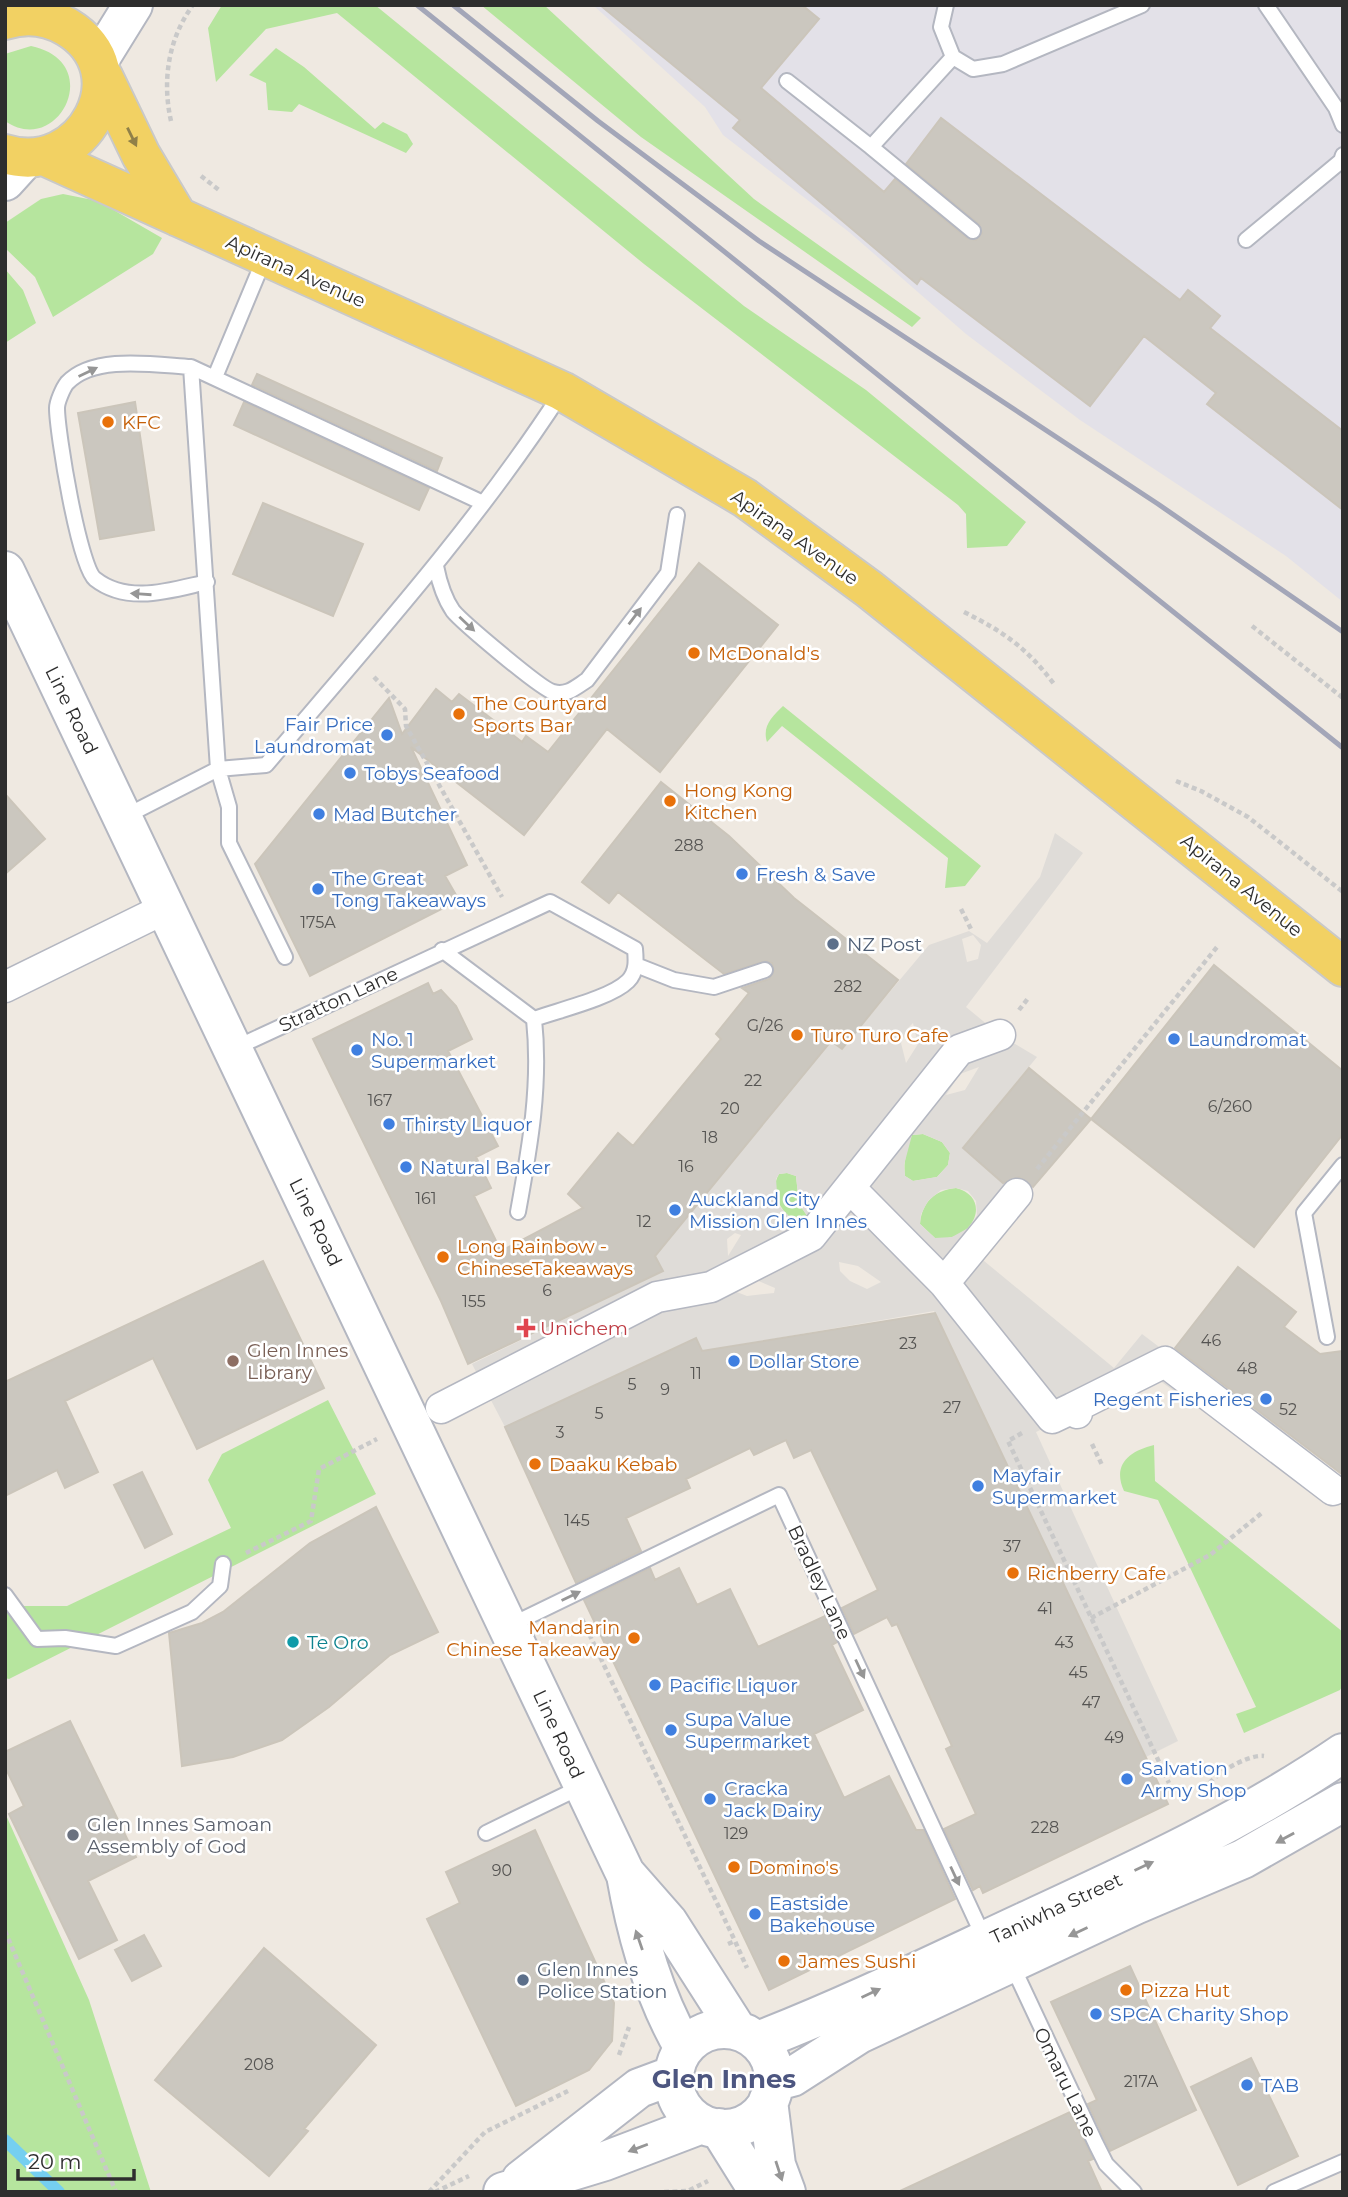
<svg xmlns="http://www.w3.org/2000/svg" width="1348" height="2197" viewBox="0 0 1348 2197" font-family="Montserrat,sans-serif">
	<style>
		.industrial { fill: #e3e1e8 }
		.green { fill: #b6e59e }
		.plaza { fill: #dfdcd8; fill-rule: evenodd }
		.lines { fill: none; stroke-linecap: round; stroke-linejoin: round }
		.stream { stroke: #75cff0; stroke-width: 12 }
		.building { fill: #cbc7bf; stroke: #cbc5ba; stroke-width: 2 }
		.lane-casing { stroke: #b4b7c1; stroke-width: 18 }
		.street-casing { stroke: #b4b7c1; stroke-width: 33 }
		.secondary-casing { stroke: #b4b7c1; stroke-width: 42 }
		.primary-casing { stroke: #c9c9c9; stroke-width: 42 }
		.path { stroke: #c9c9c9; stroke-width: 4.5; stroke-dasharray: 5 3.5; stroke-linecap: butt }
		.lane { stroke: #fff; stroke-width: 14 }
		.street { stroke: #fff; stroke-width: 30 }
		.secondary { stroke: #fff; stroke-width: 38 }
		.primary { stroke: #f2d163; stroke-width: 38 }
		.rail { stroke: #a3a6b8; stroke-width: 5 }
		.oneway { fill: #908048 }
		.oneway2 { fill: #969696 }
		.food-dot { fill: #e8710a; stroke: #fff; stroke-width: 2.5 }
		.shop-dot { fill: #3f7fe0; stroke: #fff; stroke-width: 2.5 }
		.service-dot { fill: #5c6f8a; stroke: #fff; stroke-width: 2.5 }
		.health-dot { fill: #e0444e; stroke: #fff; stroke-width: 2.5 }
		.education-dot { fill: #8d6e63; stroke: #fff; stroke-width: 2.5 }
		.culture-dot { fill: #0f9aa8; stroke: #fff; stroke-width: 2.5 }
		.worship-dot { fill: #6b7280; stroke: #fff; stroke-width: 2.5 }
		.labels { text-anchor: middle; stroke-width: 5; stroke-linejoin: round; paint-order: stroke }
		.number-label { font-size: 16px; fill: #555452 }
		.street-label { font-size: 19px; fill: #2e2e2e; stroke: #fff }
		.food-label { font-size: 19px; fill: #c56008; stroke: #fff; text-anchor: start }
		.shop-label { font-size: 19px; fill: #366cbe; stroke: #fff; text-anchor: start }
		.service-label { font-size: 19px; fill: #4e5e75; stroke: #fff; text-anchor: start }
		.health-label { font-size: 19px; fill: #be3a42; stroke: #fff; text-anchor: start }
		.education-label { font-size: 19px; fill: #785e54; stroke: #fff; text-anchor: start }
		.culture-label { font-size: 19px; fill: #0d838f; stroke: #fff; text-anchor: start }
		.worship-label { font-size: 19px; fill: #5b616d; stroke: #fff; text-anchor: start }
		.district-label { font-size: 26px; font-weight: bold; fill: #4d5680; stroke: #fff }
	</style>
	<rect width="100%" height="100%" fill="#efe9e1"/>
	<!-- industrial -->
	<path class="industrial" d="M593,5H1343V602L1286,556L1080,420L966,334L849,232L723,135L705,107Z"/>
	<!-- green -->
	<path class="green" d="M222,5H375L744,306L866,390L1026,522L1007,546L967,548L966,514L958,505L644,264L337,13L266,29L216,82L208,28Z
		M481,5H544L754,199L921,318L912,327L641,137Z
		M31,46C107,62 58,158 5,121V54Z
		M276,48L304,67L375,129L383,122L407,134L413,144L406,153L299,104L292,112L268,110L266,83L249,75Z
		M63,194L98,201L162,238L153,254L53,317L35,277L5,248V223L41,199Z
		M5,269L23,290L36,323L5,343Z
		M783,706L981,866L965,886L945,888L948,858L782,726L767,742C762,726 772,717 783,706Z
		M923,1134L942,1142L950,1153L948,1165L937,1177L913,1181L905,1176C903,1163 907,1147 912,1135Z
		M787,1173L796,1176L799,1204L808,1217L794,1221C780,1210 769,1191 779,1174Z
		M956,1188C987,1196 979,1229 952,1237C947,1239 940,1238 935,1238L920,1224C922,1202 935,1190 956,1188Z
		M328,1400L376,1494L9,1679L5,1678V1606H67L231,1528L208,1480L222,1454Z
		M1154,1445L1155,1481L1343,1632V1685L1340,1690L1244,1733L1236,1714L1256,1707L1158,1500L1124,1491C1112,1465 1129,1451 1154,1445Z
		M5,1813L89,2000L151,2192H5Z"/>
	<!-- plaza -->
	<path class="plaza" d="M1055,833L1083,853L966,1007L1000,1035L1037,1057L963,1147L1008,1187L978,1256L1114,1368L1142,1334L1228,1399L1326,1499L1153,1376L1036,1432L1178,1741L1146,1757L934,1311L702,1351L695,1338L505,1427L472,1364L663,1271L655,1256L831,1041L842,1049L929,945L969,931L987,943L1040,877ZM973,935L981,945L978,959L967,962L962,939ZM913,1023L918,1044L906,1063L901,1043L907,1029ZM979,1067L965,1090L946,1095L960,1074ZM923,1134L942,1142L950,1153L948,1165L937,1177L913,1181L905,1176L904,1165L912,1135ZM787,1173L796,1176L799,1204L808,1217L794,1221L778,1205L776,1179L779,1174ZM956,1188L968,1191L976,1201L977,1215L970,1227L952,1237L935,1238L920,1224L921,1214L928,1201L941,1190ZM735,1233L741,1235L728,1256L727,1239ZM839,1262L858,1266L881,1282L867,1289L850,1281L840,1271ZM756,1280L775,1288L774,1293L747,1296L734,1291Z"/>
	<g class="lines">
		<!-- stream -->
		<path class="stream" d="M5,2140L59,2192"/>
	</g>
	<!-- building -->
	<path class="building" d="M600,5H802L819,19L761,88L884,192L895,179L967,238L976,240L982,233L979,224L906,164L941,118L1180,300L1188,290L1220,316L1210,328L1343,431V510L1207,404L1216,393L1144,336L1090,406L921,278L917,284L733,128L740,120Z
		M257,374L442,458L437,471L252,385Z
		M135,402L154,530L100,539L78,413Z
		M244,402L429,488L419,510L234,425Z
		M263,503L363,544L333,616L233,574Z
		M699,563L778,625L660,772L607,729L524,835L411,747L467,865L445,876L459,900L310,976L255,864L389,698L402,734L436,689L452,702L459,694L522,742L526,736L548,752Z
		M661,782L729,836L794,898L898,980L842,1049L831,1041L655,1256L663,1271L468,1364L441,1301L313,1039L428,983L433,994L441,990L456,1006L472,1039L448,1051L498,1146L476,1157L491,1188L474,1196L501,1251L583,1208L568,1194L618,1133L633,1146L721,1039L716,1034L749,993L742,988L769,979L774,971L772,963L766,961L724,974L618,892L609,903L582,882Z
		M5,794L45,839L5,874Z
		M1214,965L1343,1071V1134L1254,1247L1091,1119L1033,1187L1019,1177L1003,1183L963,1148L1029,1068L1091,1119Z
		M263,1261L324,1388L197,1449L153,1358L65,1401L98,1472L65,1488L57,1470L5,1496V1382Z
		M1238,1267L1296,1312L1284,1327L1320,1354L1343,1351V1475L1175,1348Z
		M935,1313L1168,1804L983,1893L980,1886L973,1890L944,1829L976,1814L946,1749L952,1746L897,1624L892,1626L887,1617L854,1634L842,1608L878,1590L811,1450L794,1458L786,1440L754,1455L750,1448L686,1479L690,1488L626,1518L641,1551L576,1583L505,1427L696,1338L702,1351Z
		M142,1472L172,1534L145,1548L114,1485Z
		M376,1507L438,1632L390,1655L329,1707L282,1740L233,1757L182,1766L169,1633L202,1623L223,1612L310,1543Z
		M650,1568L655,1580L679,1568L697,1605L730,1589L758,1647L825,1616L837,1642L832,1645L863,1710L814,1734L844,1798L889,1776L916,1830H924L955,1899L769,1990L584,1600Z
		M70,1721L136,1857L88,1881L117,1940L79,1959L9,1814L24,1806L5,1767V1752Z
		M535,1830L614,2003L612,2041L589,2070L516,2106L427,1919L460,1903L446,1872Z
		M144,1935L161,1966L132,1981L115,1950Z
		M264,1948L376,2045L304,2129L308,2131L269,2176L155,2080Z
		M1130,1966L1196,2110L1110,2151L1088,2104L1097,2100L1051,2002Z
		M1251,2058L1298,2156L1238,2185L1191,2087Z
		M1070,2112L1093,2159L1088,2161L1102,2192H898Z"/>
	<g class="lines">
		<!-- lane casing -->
		<g class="lane-casing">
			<path id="lane" d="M946,5L941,27L953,57L973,69L1003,64L1142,5
				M1266,5L1336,108L1343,125
				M953,57L871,147L973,231
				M787,81L871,147
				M1246,240L1341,161L1343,155
				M191,367C156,365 94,354 67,383C63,388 57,402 57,408C57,432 79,566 95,579C128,605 171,590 207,582
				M215,377L265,257
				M436,566C439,581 444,598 453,611C462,622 541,689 553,692C567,696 576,687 587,680L668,573L677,515
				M124,817L218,769L266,765C369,644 476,525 562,392
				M442,950L534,1019
				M285,957L229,843V807L218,769L191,367L483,503
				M636,965L674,980L714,987L765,970
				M233,1049L550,902L635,949C636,960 637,972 628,981C611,998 559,1010 534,1019
				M518,1212C530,1146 541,1085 534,1019
				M1327,1337L1304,1213L1343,1165
				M5,1595L37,1639L65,1638L116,1646L192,1612L220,1586L223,1564
				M511,1625L779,1495L985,1940
				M486,1833L583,1786
				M1012,1965L1096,2144L1106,2164L1134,2192
				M1274,2192L1343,2162"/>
		</g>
		<!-- street casing -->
		<g class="street-casing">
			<path id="street" d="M5,987L166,908
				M850,1188L944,1283L1052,1418L1073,1408L1077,1413
				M944,1283L1017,1194
				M441,1408L657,1297L711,1287L811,1236L959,1050L1000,1035
				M1073,1408L1165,1362L1333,1490"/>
		</g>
		<!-- secondary casing -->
		<g class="secondary-casing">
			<path id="secondary" d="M99,60L133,5
				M5,181L25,159
				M5,571L625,1873L668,1922L737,2030
				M626,1875C636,1932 654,1997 684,2048
				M674 2079a50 50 0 1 1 100 0a50 50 0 1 1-100 0Z
				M758,2041C848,2006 936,1963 1024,1922C1134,1871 1242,1822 1343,1753
				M773,2082L792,2077L859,2034L1135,1905L1243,1859L1343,1802
				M768,2101L776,2165L786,2192
				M719,2128L759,2192
				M521,2180L639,2088L674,2075
				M503,2192L605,2161L702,2124"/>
		</g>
		<!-- primary casing -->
		<g class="primary-casing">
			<path id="primary" d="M5,20C27,13 48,16 67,27C142,72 83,178 5,154
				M103,76L141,155L178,217
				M44,156L562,391L745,498L869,589L1343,967"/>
		</g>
		<!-- path -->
		<path class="path" d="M171,121C162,81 168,39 193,5
			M201,176L219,190
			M964,612C1004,632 1027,648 1054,684
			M1252,626L1343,698
			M374,677L405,709L406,726L502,897
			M1176,781L1201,791L1248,817L1343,892
			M961,909L971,929
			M1019,1010L1029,997
			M1037,1169L1217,947
			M1022,1433L1008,1441L1169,1783
			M1092,1444L1102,1465
			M246,1553L311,1521L319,1469L377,1439
			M1091,1618L1210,1555L1263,1512
			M582,1619L735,1941
			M1205,1790C1211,1775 1248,1754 1264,1756
			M5,1931L116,2192
			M728,1944L735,1941L747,1968
			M619,2055L629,2027
			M429,2192L485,2132L568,2091
			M435,2192L469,2176
			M664,2192L688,2191L708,2181"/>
		<!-- lane -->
		<use href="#lane" class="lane"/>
		<!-- street -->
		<use href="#street" class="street"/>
		<!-- secondary -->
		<use href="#secondary" class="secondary"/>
		<!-- primary -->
		<use href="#primary" class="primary"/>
		<!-- rail -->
		<path class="rail" d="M417,5L1343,748
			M453,5L598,121L759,241L1158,504L1343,632"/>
	</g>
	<!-- one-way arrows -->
	<defs><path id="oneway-solid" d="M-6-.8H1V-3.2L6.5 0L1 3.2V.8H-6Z" transform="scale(1.75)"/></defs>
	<use class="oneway" href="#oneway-solid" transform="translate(132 137) rotate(64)"/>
	<g class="oneway2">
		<use href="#oneway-solid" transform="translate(88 372) rotate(-26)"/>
		<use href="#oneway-solid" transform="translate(141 594) rotate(-176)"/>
		<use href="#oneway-solid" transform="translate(635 616) rotate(-53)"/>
		<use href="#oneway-solid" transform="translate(467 624) rotate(43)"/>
		<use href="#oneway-solid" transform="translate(571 1596) rotate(-26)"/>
		<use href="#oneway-solid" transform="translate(860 1669) rotate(65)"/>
		<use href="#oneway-solid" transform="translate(1285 1838) rotate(151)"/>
		<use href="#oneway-solid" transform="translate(1144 1866) rotate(-25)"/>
		<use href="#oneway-solid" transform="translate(955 1876) rotate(65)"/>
		<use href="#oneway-solid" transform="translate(1078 1932) rotate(155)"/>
		<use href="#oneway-solid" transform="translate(639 1940) rotate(-109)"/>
		<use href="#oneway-solid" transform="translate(871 1993) rotate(-25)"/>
		<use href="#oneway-solid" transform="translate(638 2148) rotate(159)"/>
		<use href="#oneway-solid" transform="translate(779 2171) rotate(72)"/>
	</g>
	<!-- markers -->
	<g class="food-dot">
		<circle cx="108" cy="422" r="7"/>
		<circle cx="694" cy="653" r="7"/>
		<circle cx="459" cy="714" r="7"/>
		<circle cx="670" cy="801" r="7"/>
		<circle cx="797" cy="1035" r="7"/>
		<circle cx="443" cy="1257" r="7"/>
		<circle cx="535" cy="1464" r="7"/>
		<circle cx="1013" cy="1573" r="7"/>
		<circle cx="634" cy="1638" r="7"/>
		<circle cx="734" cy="1867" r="7"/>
		<circle cx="784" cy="1961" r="7"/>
		<circle cx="1126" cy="1990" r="7"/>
	</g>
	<g class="shop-dot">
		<circle cx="387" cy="735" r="7"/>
		<circle cx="350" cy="773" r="7"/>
		<circle cx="319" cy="814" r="7"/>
		<circle cx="742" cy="874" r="7"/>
		<circle cx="318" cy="889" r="7"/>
		<circle cx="1174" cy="1039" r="7"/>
		<circle cx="357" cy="1050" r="7"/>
		<circle cx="389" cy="1124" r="7"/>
		<circle cx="406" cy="1167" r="7"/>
		<circle cx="675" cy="1210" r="7"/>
		<circle cx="734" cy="1361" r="7"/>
		<circle cx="1266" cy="1399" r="7"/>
		<circle cx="978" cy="1486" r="7"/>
		<circle cx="655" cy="1685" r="7"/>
		<circle cx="671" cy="1730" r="7"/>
		<circle cx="1127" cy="1779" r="7"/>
		<circle cx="710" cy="1799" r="7"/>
		<circle cx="755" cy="1914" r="7"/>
		<circle cx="1096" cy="2014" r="7"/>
		<circle cx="1247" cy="2085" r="7"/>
	</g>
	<g class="service-dot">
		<circle cx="833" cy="944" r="7"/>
		<circle cx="523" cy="1980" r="7"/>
	</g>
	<path class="health-dot" d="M522.5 1317.5h7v7h7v7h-7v7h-7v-7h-7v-7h7z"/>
	<circle class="education-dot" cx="233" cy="1361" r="7"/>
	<circle class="culture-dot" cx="293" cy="1642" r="7"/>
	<circle class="worship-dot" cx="73" cy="1835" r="7"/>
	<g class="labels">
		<!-- number labels -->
		<g class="number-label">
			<text x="689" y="851">288</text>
			<text x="318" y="928">175A</text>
			<text x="848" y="992">282</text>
			<text x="765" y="1031">G/26</text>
			<text x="753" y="1086">22</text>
			<text x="380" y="1106">167</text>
			<text x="1230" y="1112">6/260</text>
			<text x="730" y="1114">20</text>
			<text x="710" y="1143">18</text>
			<text x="686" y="1172">16</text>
			<text x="426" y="1204">161</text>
			<text x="644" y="1227">12</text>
			<text x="547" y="1296">6</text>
			<text x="474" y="1307">155</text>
			<text x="1211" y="1346">46</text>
			<text x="908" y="1349">23</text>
			<text x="1247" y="1374">48</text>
			<text x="696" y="1379">11</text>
			<text x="632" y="1390">5</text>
			<text x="665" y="1395">9</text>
			<text x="952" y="1413">27</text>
			<text x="1288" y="1415">52</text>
			<text x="599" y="1419">5</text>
			<text x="560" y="1438">3</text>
			<text x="577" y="1526">145</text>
			<text x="1012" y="1552">37</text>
			<text x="1045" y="1614">41</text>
			<text x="1064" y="1648">43</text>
			<text x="1078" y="1678">45</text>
			<text x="1091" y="1708">47</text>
			<text x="1114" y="1743">49</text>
			<text x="1045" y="1833">228</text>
			<text x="736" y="1839">129</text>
			<text x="502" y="1876">90</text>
			<text x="259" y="2070">208</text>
			<text x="1141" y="2087">217A</text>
		</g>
		<!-- street labels -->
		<g class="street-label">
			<text transform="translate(296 271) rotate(24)" y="7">Apirana Avenue</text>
			<text transform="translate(795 537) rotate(35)" y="7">Apirana Avenue</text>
			<text transform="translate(72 710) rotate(64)" y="7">Line Road</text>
			<text transform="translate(1242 885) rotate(39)" y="7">Apirana Avenue</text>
			<text transform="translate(338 999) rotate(-25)" y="7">Stratton Lane</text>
			<text transform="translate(316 1222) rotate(64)" y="7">Line Road</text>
			<text transform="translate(820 1582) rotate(65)" y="7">Bradley Lane</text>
			<text transform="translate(559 1734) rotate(65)" y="7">Line Road</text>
			<text transform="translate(1056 1908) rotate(-25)" y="7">Taniwha Street</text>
			<text transform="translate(1066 2082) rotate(64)" y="7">Omaru Lane</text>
		</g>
		<!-- food labels -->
		<g class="food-label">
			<text x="122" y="429">KFC</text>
			<text x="708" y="660">McDonald's</text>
			<text x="473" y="710">The Courtyard<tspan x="473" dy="22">Sports Bar</tspan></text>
			<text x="684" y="797">Hong Kong<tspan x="684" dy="22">Kitchen</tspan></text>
			<text x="811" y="1042">Turo Turo Cafe</text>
			<text x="457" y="1253">Long Rainbow -<tspan x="457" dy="22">ChineseTakeaways</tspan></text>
			<text x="549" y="1471">Daaku Kebab</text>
			<text x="1027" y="1580">Richberry Cafe</text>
			<text x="620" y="1634" text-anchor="end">Mandarin<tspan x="620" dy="22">Chinese Takeaway</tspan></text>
			<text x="748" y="1874">Domino's</text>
			<text x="798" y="1968">James Sushi</text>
			<text x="1140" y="1997">Pizza Hut</text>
		</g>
		<!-- shop labels -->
		<g class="shop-label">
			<text x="373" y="731" text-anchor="end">Fair Price<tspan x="373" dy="22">Laundromat</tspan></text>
			<text x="364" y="780">Tobys Seafood</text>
			<text x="333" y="821">Mad Butcher</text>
			<text x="756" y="881">Fresh &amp; Save</text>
			<text x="332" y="885">The Great<tspan x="332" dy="22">Tong Takeaways</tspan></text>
			<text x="371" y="1046">No. 1<tspan x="371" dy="22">Supermarket</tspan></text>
			<text x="1188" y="1046">Laundromat</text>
			<text x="403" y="1131">Thirsty Liquor</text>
			<text x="420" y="1174">Natural Baker</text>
			<text x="689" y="1206">Auckland City<tspan x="689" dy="22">Mission Glen Innes</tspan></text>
			<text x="748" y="1368">Dollar Store</text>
			<text x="1252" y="1406" text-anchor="end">Regent Fisheries</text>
			<text x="992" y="1482">Mayfair<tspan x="992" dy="22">Supermarket</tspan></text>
			<text x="669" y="1692">Pacific Liquor</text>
			<text x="685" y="1726">Supa Value<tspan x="685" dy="22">Supermarket</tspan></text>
			<text x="1141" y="1775">Salvation<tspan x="1141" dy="22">Army Shop</tspan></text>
			<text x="724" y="1795">Cracka<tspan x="724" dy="22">Jack Dairy</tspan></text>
			<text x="769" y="1910">Eastside<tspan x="769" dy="22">Bakehouse</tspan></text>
			<text x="1110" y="2021">SPCA Charity Shop</text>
			<text x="1261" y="2092">TAB</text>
		</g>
		<!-- service labels -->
		<g class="service-label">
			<text x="847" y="951">NZ Post</text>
			<text x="537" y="1976">Glen Innes<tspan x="537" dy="22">Police Station</tspan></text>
		</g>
		<!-- health labels -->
		<g class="health-label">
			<text x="540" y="1335">Unichem</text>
		</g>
		<!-- education labels -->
		<g class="education-label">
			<text x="247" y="1357">Glen Innes<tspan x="247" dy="22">Library</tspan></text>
		</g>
		<!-- culture labels -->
		<g class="culture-label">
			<text x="307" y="1649">Te Oro</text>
		</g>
		<!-- worship labels -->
		<g class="worship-label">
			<text x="87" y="1831">Glen Innes Samoan<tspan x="87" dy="22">Assembly of God</tspan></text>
		</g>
		<!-- district labels -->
		<g class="district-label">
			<text x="724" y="2088">Glen Innes</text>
		</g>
	</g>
	<!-- border -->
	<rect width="1348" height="2197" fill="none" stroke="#2e2e2e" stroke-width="14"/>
	<!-- scale -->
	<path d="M18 2169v10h116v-10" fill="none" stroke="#2e2e2e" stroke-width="3.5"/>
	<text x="28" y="2169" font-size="21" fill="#2e2e2e" stroke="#ffffff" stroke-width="5" paint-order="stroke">20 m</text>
</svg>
